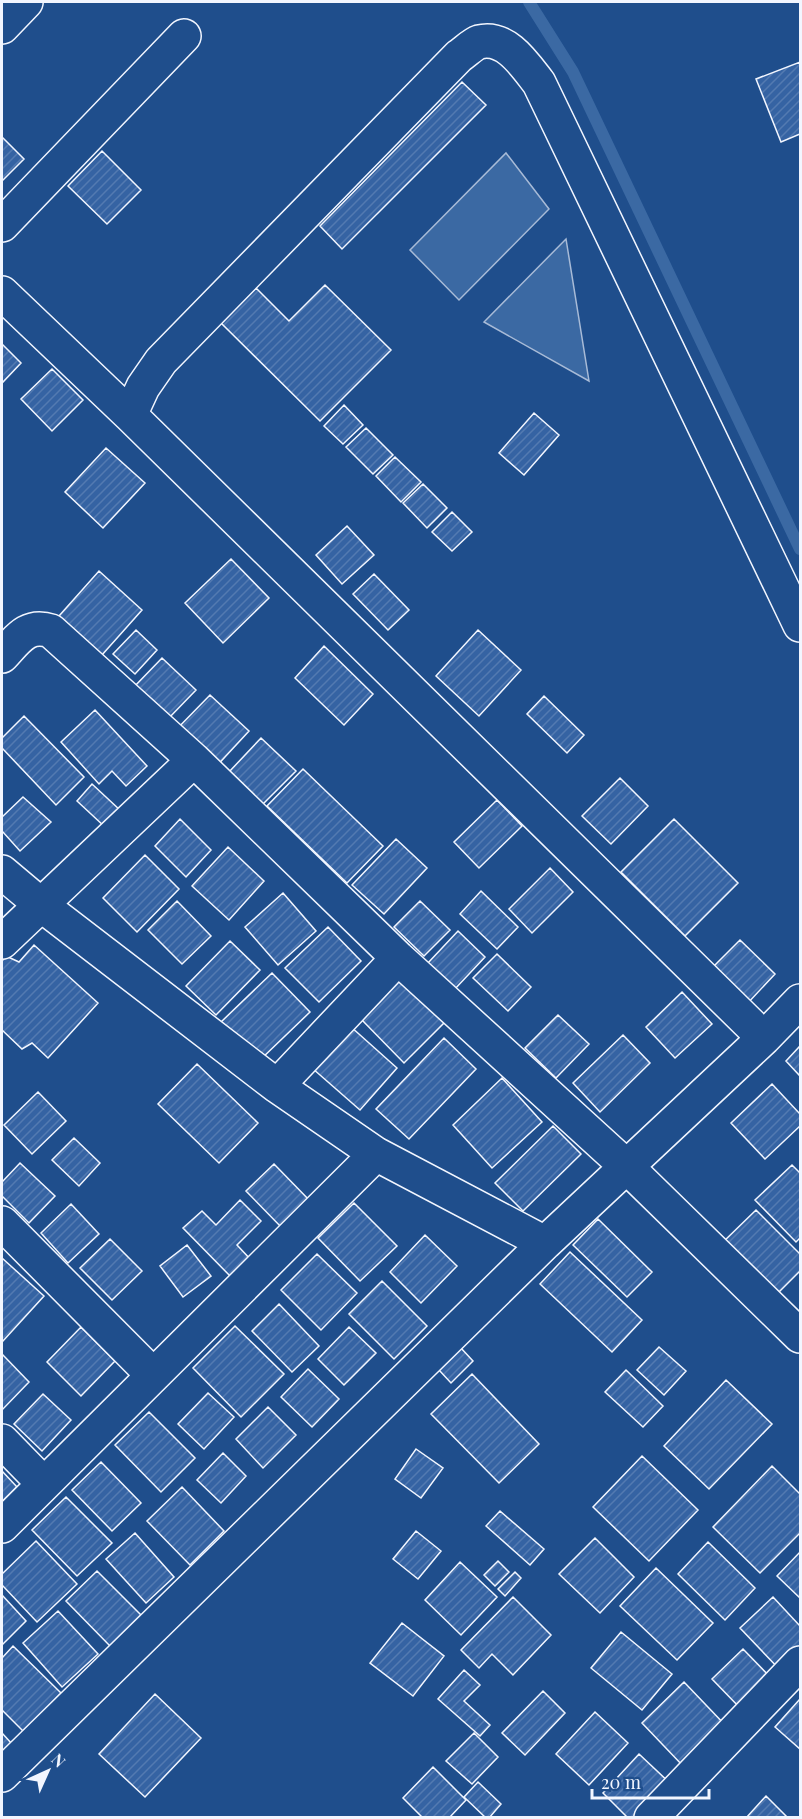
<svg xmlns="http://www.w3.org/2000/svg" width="802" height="1819" viewBox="0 0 802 1819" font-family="'Playfair Display',serif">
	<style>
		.water { fill: #3b69a3; stroke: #a8bbd7; stroke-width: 1.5 }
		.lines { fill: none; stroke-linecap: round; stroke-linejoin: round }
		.stream { stroke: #3b69a3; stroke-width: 12 }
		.building { fill: url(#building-hatch); stroke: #f2f6ff; stroke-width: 1.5 }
		.street-casing { stroke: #f2f6ff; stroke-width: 36 }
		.street { stroke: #1f4e8c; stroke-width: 33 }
	</style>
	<defs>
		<pattern id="building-hatch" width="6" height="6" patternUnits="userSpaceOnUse" patternTransform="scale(1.5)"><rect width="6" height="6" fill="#3563a3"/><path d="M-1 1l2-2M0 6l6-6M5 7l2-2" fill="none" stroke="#537ab1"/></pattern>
	</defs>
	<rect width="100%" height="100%" fill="#1f4e8c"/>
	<!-- water -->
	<path class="water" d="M506,153L549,209L459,300L410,250Z
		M566,239L589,381L484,322Z"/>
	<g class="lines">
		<!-- stream -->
		<path class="stream" d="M529,2L573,72L800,549"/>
	</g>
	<!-- building -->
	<path class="building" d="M800,62V134L781,142L756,79Z
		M462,82L486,105L342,249L320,226Z
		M2,137L24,159L2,181Z
		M102,151L141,190L107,224L68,186Z
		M325,285L391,350L320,421L221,323L256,288L289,321Z
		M2,344L21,363L2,383Z
		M52,369L83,400L52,431L21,399Z
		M344,405L363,425L343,444L324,426Z
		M534,413L559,435L524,475L499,453Z
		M366,428L393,455L373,474L346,447Z
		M106,448L145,483L103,528L65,492Z
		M395,457L421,482L401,502L376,476Z
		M423,484L447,508L427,528L403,503Z
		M452,512L472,532L452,551L432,532Z
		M347,526L374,555L342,584L316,555Z
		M231,559L269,598L223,643L185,603Z
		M99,571L142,610L102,655L59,616Z
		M374,574L409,610L388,630L353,594Z
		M136,630L157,650L135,674L113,654Z
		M478,630L521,670L479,716L436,676Z
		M324,646L373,694L344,725L295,678Z
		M162,658L196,690L167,720L133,688Z
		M210,695L249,731L212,771L172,734Z
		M544,696L584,735L567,753L527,714Z
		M95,710L147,766L126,786L112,771L99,784L61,742Z
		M24,716L84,777L56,805L2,748V738Z
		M261,738L296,771L263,804L229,772Z
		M303,769L383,846L347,883L267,806Z
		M620,778L648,806L611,844L582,816Z
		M92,784L121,811L105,827L77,801Z
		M23,797L51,822L20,851L2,831V817Z
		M497,800L522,826L479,868L454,842Z
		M180,819L211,850L186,877L155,846Z
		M674,819L738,883L685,936L621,872Z
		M396,839L427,868L384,914L352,885Z
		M228,847L264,881L229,920L192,886Z
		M145,855L179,889L137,932L103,898Z
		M550,868L573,892L532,933L509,909Z
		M481,891L518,927L497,949L460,914Z
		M283,893L316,931L278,965L245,927Z
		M177,901L211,936L182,964L148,930Z
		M420,901L450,930L424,956L394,927Z
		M328,927L361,961L319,1002L285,968Z
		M458,931L485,957L454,990L427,964Z
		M740,940L775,974L746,1005L711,969Z
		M230,941L260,970L216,1015L186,986Z
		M34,945L98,1003L48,1058L32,1043L22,1049L2,1030V961L6,956L19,962Z
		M497,954L531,987L508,1011L473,978Z
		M272,973L310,1012L259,1061L221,1022Z
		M402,978L445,1022L404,1063L361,1019Z
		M682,992L712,1024L675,1058L646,1027Z
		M558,1015L589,1044L556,1078L525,1048Z
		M350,1026L397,1068L360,1110L312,1068Z
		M623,1035L650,1063L600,1112L573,1083Z
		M444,1038L476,1069L409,1139L376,1109Z
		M800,1046V1076L786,1061Z
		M197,1064L258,1123L219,1163L158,1104Z
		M502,1078L542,1122L492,1168L453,1125Z
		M772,1084L800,1114V1126L765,1159L731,1123Z
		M38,1092L66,1121L32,1154L4,1125Z
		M553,1126L581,1154L523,1211L495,1183Z
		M74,1138L100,1163L79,1186L52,1160Z
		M20,1163L55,1196L29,1223L2,1196V1182Z
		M274,1164L312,1203L284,1230L246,1191Z
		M792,1165L800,1173V1238L796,1242L755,1200Z
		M240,1200L261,1221L237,1245L252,1261L233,1279L183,1228L202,1211L216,1225Z
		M354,1203L397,1246L360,1281L318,1238Z
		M71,1204L99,1234L68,1263L41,1233Z
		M756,1210L800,1254V1271L773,1298L720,1245Z
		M598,1219L652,1272L627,1297L573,1245Z
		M425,1235L457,1266L421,1303L390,1272Z
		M110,1239L142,1271L112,1300L80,1268Z
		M187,1245L211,1276L183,1297L160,1266Z
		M570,1252L642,1320L612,1352L540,1284Z
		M317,1254L357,1293L321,1330L281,1290Z
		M2,1258L44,1296L3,1341L2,1339Z
		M382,1281L427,1326L394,1359L349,1314Z
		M279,1304L319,1346L292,1372L252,1331Z
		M235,1326L284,1374L241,1417L193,1368Z
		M81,1327L115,1361L81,1396L47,1362Z
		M349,1327L376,1353L344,1385L318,1359Z
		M460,1347L473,1361L451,1383L439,1370Z
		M659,1347L686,1371L664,1395L637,1370Z
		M2,1354L29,1382L2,1410Z
		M308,1369L339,1399L312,1427L281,1397Z
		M626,1370L663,1406L643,1427L605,1392Z
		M472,1374L539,1444L499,1483L431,1414Z
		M726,1380L772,1424L709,1489L664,1446Z
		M208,1393L234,1417L204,1449L178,1424Z
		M43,1394L71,1420L42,1451L14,1424Z
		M268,1407L296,1435L263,1468L236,1439Z
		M149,1412L195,1458L161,1492L115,1445Z
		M416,1449L443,1468L421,1498L395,1479Z
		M223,1453L246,1476L221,1503L197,1480Z
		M642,1456L698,1510L649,1561L593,1507Z
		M101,1462L141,1503L112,1531L72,1490Z
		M772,1466L800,1494V1533L760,1573L713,1527Z
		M2,1471L17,1487L2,1502Z
		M182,1487L224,1531L190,1565L147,1521Z
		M66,1497L112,1543L77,1576L32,1530Z
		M500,1511L544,1549L530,1565L486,1526Z
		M416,1531L441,1551L418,1579L393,1559Z
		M135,1533L174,1577L146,1603L106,1559Z
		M595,1538L634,1577L600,1613L559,1574Z
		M36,1541L77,1584L37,1622L2,1585V1574Z
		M708,1542L755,1588L725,1620L678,1574Z
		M800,1552V1598L777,1576Z
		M498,1561L509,1572L495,1586L484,1575Z
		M460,1562L497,1597L461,1635L425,1600Z
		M656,1568L713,1623L677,1660L620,1606Z
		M97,1571L141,1615L110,1646L66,1601Z
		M515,1572L521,1578L505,1596L498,1589Z
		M2,1595L26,1621L2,1645Z
		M513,1597L551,1635L513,1675L492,1654L479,1668L461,1650Z
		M773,1597L800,1626V1652L781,1671L740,1628Z
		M58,1611L98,1654L62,1687L23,1643Z
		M402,1623L444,1656L413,1696L370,1663Z
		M621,1632L672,1674L642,1710L591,1668Z
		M13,1646L61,1693L24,1732L2,1710V1658Z
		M743,1649L774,1681L742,1710L712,1679Z
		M464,1670L480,1685L464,1701L490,1725L480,1736L438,1699Z
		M684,1682L727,1727L684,1767L642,1723Z
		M543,1691L565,1713L525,1755L502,1733Z
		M155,1694L201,1738L145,1797L99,1754Z
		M800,1699V1749L775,1727Z
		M595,1712L628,1743L589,1785L556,1754Z
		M2,1733L12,1744L2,1753Z
		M474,1733L498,1757L472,1784L446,1761Z
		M639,1754L673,1786L643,1818H628L603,1793Z
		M433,1767L466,1800L449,1818H423L403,1798Z
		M478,1782L501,1804L489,1818H486L464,1797Z
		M766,1796L788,1818H746Z"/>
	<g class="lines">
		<!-- street casing -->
		<g class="street-casing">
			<path id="street" d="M2,27L26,2
				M2,225L184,36
				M2,293L130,415L764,1038
				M130,415L143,387L161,361L459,56C465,52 473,44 479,42C506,35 525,65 539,83L800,625
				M2,656C17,640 27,623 51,631L194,760L398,958L626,1166L800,1336
				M2,872L40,904L277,1086L376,1154L545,1243
				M2,942L194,760
				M277,1086L398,958
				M2,1223L153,1375
				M2,1441L44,1484
				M2,1526L376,1154
				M2,1775L545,1243L764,1038L800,1001
				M651,1818L800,1663"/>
		</g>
		<!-- street -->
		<use href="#street" class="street"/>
	</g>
	<!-- border -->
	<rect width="802" height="1819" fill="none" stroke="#f2f6ff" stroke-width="6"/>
	<!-- north arrow -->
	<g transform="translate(48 1771) rotate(45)" stroke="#1f4e8c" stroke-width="4.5" paint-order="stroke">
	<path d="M0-4.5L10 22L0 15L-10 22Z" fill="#f2f6ff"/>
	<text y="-9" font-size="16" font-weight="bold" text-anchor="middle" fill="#f2f6ff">N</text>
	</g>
	<!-- scale -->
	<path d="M592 1789v9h117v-9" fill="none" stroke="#f2f6ff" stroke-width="3"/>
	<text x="601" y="1789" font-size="18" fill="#f2f6ff" stroke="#1f4e8c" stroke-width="4.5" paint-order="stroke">20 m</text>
</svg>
